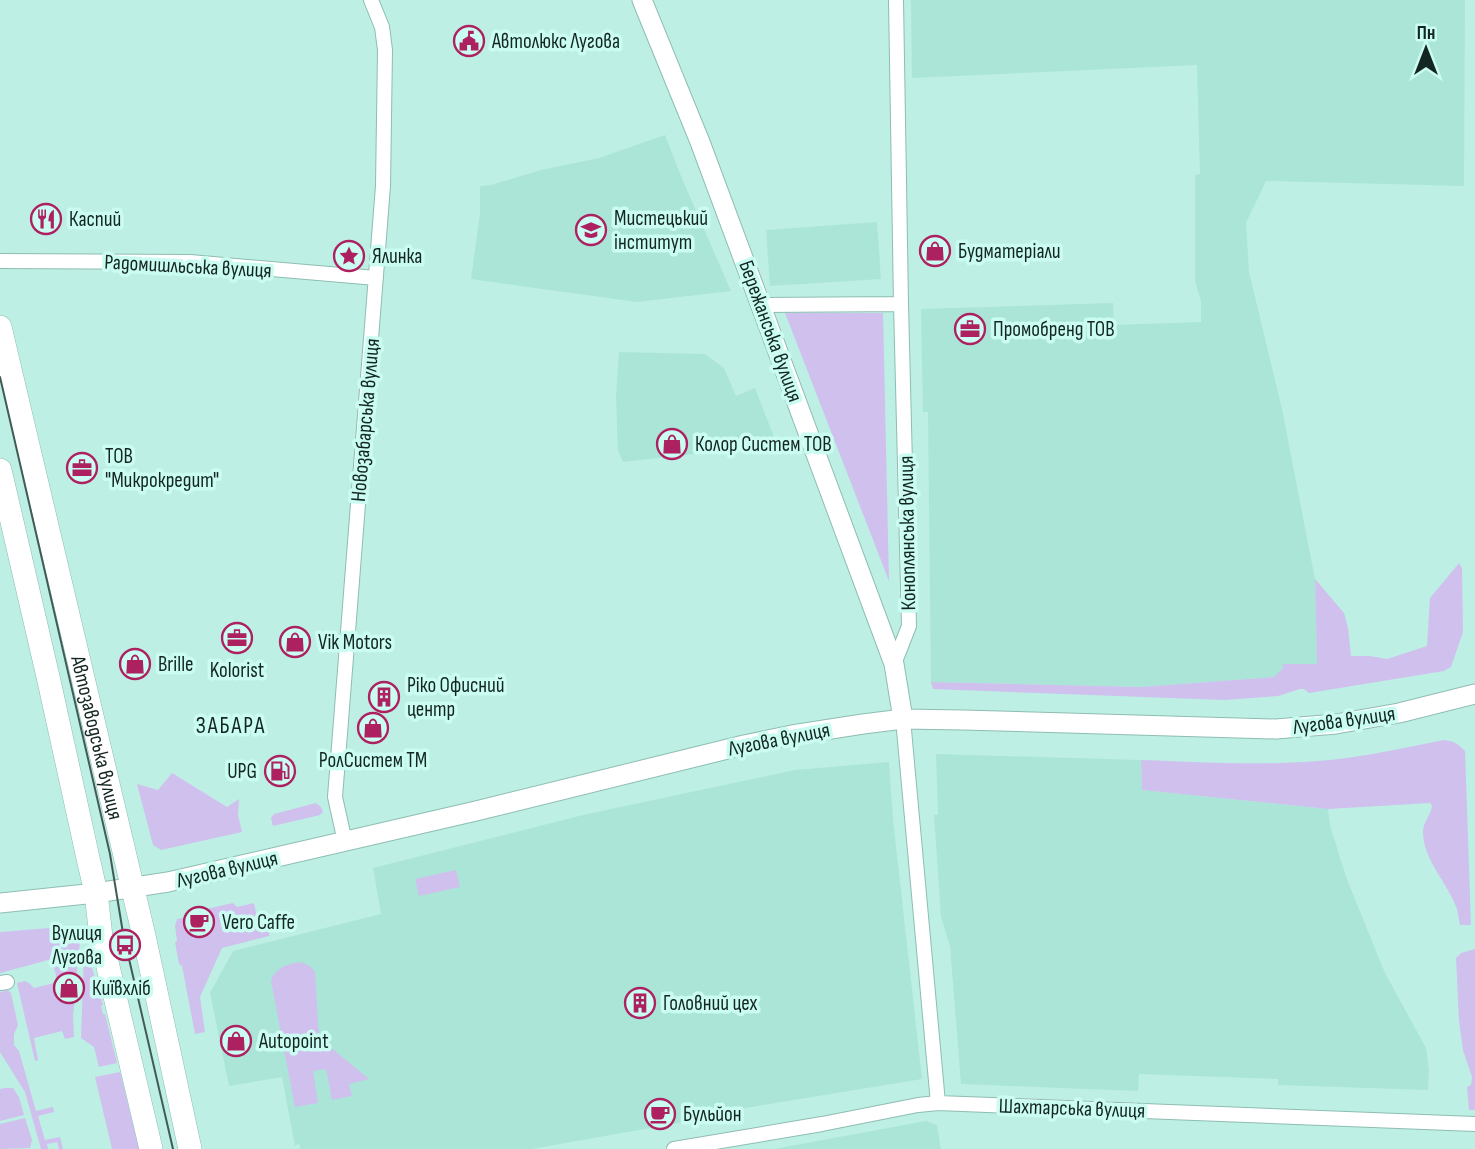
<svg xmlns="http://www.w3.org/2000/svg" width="1475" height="1149" viewBox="0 0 1475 1149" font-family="'Sofia Sans Condensed',sans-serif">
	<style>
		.built { fill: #abe5d8 }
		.green { fill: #cfc0ee }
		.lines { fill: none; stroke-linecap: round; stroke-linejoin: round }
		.street-casing { stroke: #8ebdb2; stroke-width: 16 }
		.secondary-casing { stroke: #8ebdb2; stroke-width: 21 }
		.primary-casing { stroke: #8ebdb2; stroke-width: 24 }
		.street { stroke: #fff; stroke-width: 14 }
		.secondary { stroke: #fff; stroke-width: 19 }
		.primary { stroke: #fff; stroke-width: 23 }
		.tram { stroke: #415c56; stroke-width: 2 }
		.labels { text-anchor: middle; stroke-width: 7; stroke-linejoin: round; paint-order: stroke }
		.poi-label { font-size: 21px; fill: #132622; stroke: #cbfcf1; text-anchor: start }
		.street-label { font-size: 21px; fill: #132622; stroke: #cbfcf1 }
		.neighbourhood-label { font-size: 23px; letter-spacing: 2px; fill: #132622; stroke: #cbfcf1 }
	</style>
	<rect width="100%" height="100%" fill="#beefe4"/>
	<!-- built -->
	<path class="built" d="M911,0H1465L1464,186L1266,181L1246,223L1249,272L1282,409L1315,579L1317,664L1283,665V668L1275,677L1141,687L931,682L928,412H923L921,309L1113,303L1114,325L1201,322V301L1195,281V175L1200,174L1197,65L912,78Z
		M665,135L681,176L731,291L637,302L471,279L480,213V186L491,185L541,170L599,158Z
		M877,222L881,279L770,286L766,230Z
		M619,352L705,354L724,368L736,396L755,388L776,442L756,449L751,437L710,452L623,462L618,451L617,427L616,395Z
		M936,754L1141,760L1142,790L1328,809L1330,825L1346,877L1385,973L1426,1048L1429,1070L1428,1090L1278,1085V1079L1139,1074L1138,1091L961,1084L950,946L941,917L934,815H938Z
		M889,762L893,819L922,1079L740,1109V1112L532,1149H300L299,1143L295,1146L282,1077L229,1086L210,993L233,951L381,914L373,868L583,815L795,770Z
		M926,1121L937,1125L941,1149H774Z"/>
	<!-- green -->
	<path class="green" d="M785,313H883L889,581Z
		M1459,563L1462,568L1463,632L1451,667L1444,671L1309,693L1304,689H1300L1278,696L1224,700L933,689L931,682L1141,687L1274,677L1283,668V664H1317L1315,579L1344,613L1348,628L1351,656H1370L1387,659L1427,646L1430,598Z
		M1444,740C1454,741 1458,744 1465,751L1471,925H1460C1459,920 1458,914 1457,909C1448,883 1423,860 1423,832C1423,822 1431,815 1432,806L1430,803L1328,809L1142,790L1141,760C1196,762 1250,765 1304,762C1351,760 1397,749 1444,740Z
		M172,773L227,807L239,799L238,815L242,832L161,850L153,845L137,784L158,790Z
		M316,803L321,807L323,812L320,815L273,826L271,818L274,814Z
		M456,870L460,887L419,896L415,879Z
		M233,903L237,907L254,903L257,918L271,917L269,936L222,948L200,997L205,1032L195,1034L182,966L179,964L175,942L177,941L175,926L177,919L193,916V912Z
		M62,927L74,929L78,933L80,941L76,981L57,980L52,959L0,973V932Z
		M1475,949V1110H1469L1467,1087L1471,1085L1472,1077L1463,1050L1459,1021L1456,958L1461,953Z
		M84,953L89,958L103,1005L101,1006L103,1014H105L117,1063L99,1067L94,1047L81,1038Z
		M300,962L310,966L315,972L319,1038L369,1079L349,1084L352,1096L332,1100L326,1069L313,1071L318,1103L295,1107L271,981C275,968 287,964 300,962Z
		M25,981L29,983L34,988L58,982L77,983L73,1015L74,1037L65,1039L62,1031L34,1038L38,1060L35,1061L17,983Z
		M8,990L11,993L18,1025L14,1034V1045L19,1051L36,1111L53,1107L54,1112L38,1116L45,1140L60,1137L63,1149H59L57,1142L47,1144L48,1149H41L25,1092L0,1052V992Z
		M120,1072L139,1149H112L95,1077Z
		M5,1088H13L19,1097L24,1115L0,1121V1089Z
		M25,1118L32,1140L30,1148L0,1149V1124Z"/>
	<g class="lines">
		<!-- street casing -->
		<g class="street-casing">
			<path id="street" d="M0,261L190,262L376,278
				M762,305L901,304
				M894,664L909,626L901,304L896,0
				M903,719L938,1103
				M345,842L335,797L383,186L385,50L382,27L371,0
				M0,983L7,982
				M674,1149L822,1124L918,1105L938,1103L1475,1124"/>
		</g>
		<!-- secondary casing -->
		<g class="secondary-casing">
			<path id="secondary" d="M642,0L700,142L894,664L903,719
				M0,903L96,893L168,882L476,811L744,745L792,735L863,724L903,719L963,720L1276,729L1336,724L1399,713L1475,694"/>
		</g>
		<!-- primary casing -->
		<g class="primary-casing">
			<g id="primary">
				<path id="s1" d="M0,327L144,936L190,1149"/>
				<path d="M0,470L49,681L88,858L96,893L101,937L151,1149"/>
			</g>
		</g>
		<!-- street -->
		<use href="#street" class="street"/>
		<!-- secondary -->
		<use href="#secondary" class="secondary"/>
		<!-- primary -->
		<use href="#primary" class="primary"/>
		<!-- tram -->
		<path class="tram" d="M0,377L110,854L123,933L173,1149"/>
	</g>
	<!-- icons -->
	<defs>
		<g id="civic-ring" transform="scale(1.575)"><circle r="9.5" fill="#cbfcf1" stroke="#ad2160" stroke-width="1.5"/><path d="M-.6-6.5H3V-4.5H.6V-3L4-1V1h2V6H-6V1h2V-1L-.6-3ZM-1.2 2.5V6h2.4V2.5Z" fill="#ad2160"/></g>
		<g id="restaurant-ring" transform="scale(1.575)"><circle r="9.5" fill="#cbfcf1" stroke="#ad2160" stroke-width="1.5"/><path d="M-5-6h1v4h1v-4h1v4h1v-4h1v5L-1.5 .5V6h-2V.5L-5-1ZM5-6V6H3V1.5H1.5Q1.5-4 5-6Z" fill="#ad2160"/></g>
		<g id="university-ring" transform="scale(1.575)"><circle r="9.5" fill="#cbfcf1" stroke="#ad2160" stroke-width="1.5"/><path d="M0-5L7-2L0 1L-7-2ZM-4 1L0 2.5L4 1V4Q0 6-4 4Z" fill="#ad2160"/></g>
		<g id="shop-ring" transform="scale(1.575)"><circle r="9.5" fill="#cbfcf1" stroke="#ad2160" stroke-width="1.5"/><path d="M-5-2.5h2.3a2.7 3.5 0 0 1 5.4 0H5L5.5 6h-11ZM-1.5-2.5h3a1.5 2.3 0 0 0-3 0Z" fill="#ad2160"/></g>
		<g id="sight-ring" transform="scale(1.575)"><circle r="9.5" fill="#cbfcf1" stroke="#ad2160" stroke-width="1.5"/><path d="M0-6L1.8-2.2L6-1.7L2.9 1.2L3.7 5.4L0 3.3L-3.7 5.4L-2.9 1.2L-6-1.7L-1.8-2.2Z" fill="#ad2160"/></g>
		<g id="office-ring" transform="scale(1.575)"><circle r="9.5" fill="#cbfcf1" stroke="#ad2160" stroke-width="1.5"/><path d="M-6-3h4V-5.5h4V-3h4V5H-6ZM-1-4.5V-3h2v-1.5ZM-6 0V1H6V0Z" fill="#ad2160"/></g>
		<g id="building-ring" transform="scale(1.575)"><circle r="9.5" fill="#cbfcf1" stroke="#ad2160" stroke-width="1.5"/><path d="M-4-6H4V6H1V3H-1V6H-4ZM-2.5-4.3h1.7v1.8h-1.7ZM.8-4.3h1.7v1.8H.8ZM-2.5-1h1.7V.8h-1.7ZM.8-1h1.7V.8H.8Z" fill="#ad2160"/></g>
		<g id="fuel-ring" transform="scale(1.575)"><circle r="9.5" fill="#cbfcf1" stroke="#ad2160" stroke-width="1.5"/><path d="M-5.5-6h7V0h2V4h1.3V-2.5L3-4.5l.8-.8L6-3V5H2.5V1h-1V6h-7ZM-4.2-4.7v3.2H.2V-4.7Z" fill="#ad2160"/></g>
		<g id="cafe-ring" transform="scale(1.575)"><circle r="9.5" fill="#cbfcf1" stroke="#ad2160" stroke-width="1.5"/><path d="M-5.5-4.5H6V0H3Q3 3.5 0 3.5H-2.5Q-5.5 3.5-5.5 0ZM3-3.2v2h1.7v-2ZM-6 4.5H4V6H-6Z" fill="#ad2160"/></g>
		<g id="bus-ring" transform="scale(1.575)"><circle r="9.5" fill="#cbfcf1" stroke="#ad2160" stroke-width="1.5"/><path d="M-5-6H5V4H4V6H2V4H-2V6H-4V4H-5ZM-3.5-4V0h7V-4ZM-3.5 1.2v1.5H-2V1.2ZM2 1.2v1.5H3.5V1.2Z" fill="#ad2160"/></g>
	</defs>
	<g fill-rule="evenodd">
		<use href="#civic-ring" x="469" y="41"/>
		<use href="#restaurant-ring" x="46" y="219"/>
		<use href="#university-ring" x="591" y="230"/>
		<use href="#shop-ring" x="935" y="251"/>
		<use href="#sight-ring" x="349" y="256"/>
		<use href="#office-ring" x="970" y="329"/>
		<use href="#shop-ring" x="672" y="444"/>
		<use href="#office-ring" x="82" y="468"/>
		<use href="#office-ring" x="237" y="638"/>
		<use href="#shop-ring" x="295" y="642"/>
		<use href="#shop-ring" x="135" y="664"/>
		<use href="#building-ring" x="384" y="697"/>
		<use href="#shop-ring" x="373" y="728"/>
		<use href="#fuel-ring" x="280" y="771"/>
		<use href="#cafe-ring" x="199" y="922"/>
		<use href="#bus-ring" x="125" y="945"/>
		<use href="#shop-ring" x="69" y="988"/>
		<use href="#building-ring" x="640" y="1003"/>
		<use href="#shop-ring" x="236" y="1041"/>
		<use href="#cafe-ring" x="660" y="1114"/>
	</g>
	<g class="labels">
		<!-- poi labels -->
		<g class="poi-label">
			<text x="492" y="48">Автолюкс Лугова</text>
			<text x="614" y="225">Мистецький<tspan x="614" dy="24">інститут</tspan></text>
			<text x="69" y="226">Каспий</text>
			<text x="958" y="258">Будматеріали</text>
			<text x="372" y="263">Ялинка</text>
			<text x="993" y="336">Промобренд ТОВ</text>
			<text x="695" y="451">Колор Систем ТОВ</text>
			<text x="105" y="463">ТОВ<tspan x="105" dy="24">"Микрокредит"</tspan></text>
			<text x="318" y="649">Vik Motors</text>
			<text x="158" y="671">Brille</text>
			<text x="237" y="677" text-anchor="middle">Kolorist</text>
			<text x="407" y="692">Ріко Офисний<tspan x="407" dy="24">центр</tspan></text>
			<text x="373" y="767" text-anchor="middle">РолСистем ТМ</text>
			<text x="257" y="778" text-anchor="end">UPG</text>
			<text x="222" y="929">Vero Caffe</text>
			<text x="102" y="940" text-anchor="end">Вулиця<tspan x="102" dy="24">Лугова</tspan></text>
			<text x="92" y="995">Київхліб</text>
			<text x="663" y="1010">Головний цех</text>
			<text x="259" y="1048">Autopoint</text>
			<text x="683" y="1121">Бульйон</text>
		</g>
		<!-- street labels -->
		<g class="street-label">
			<text transform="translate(188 266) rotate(3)" y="7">Радомишльська вулиця</text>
			<text transform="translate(771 331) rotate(70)" y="7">Бережанська вулиця</text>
			<text transform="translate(365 420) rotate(-85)" y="7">Новозабарська вулиця</text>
			<text transform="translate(907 533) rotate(-91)" y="7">Коноплянська вулиця</text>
			<text transform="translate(1344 720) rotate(-8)" y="7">Лугова вулиця</text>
			<text dy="7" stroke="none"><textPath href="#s1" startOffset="422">Автозаводська вулиця</textPath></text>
			<text transform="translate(779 739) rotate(-11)" y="7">Лугова вулиця</text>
			<text transform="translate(227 869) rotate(-13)" y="7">Лугова вулиця</text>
			<text transform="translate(1072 1108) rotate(2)" y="7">Шахтарська вулиця</text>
		</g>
		<!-- neighbourhood labels -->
		<g class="neighbourhood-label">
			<text x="231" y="733">ЗАБАРА</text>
		</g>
	</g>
	<!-- north arrow -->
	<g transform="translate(1426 49)" stroke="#cbfcf1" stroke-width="5" paint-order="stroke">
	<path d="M0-5L12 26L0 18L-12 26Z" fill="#132622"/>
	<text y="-10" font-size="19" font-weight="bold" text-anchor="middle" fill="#132622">Пн</text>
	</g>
</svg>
